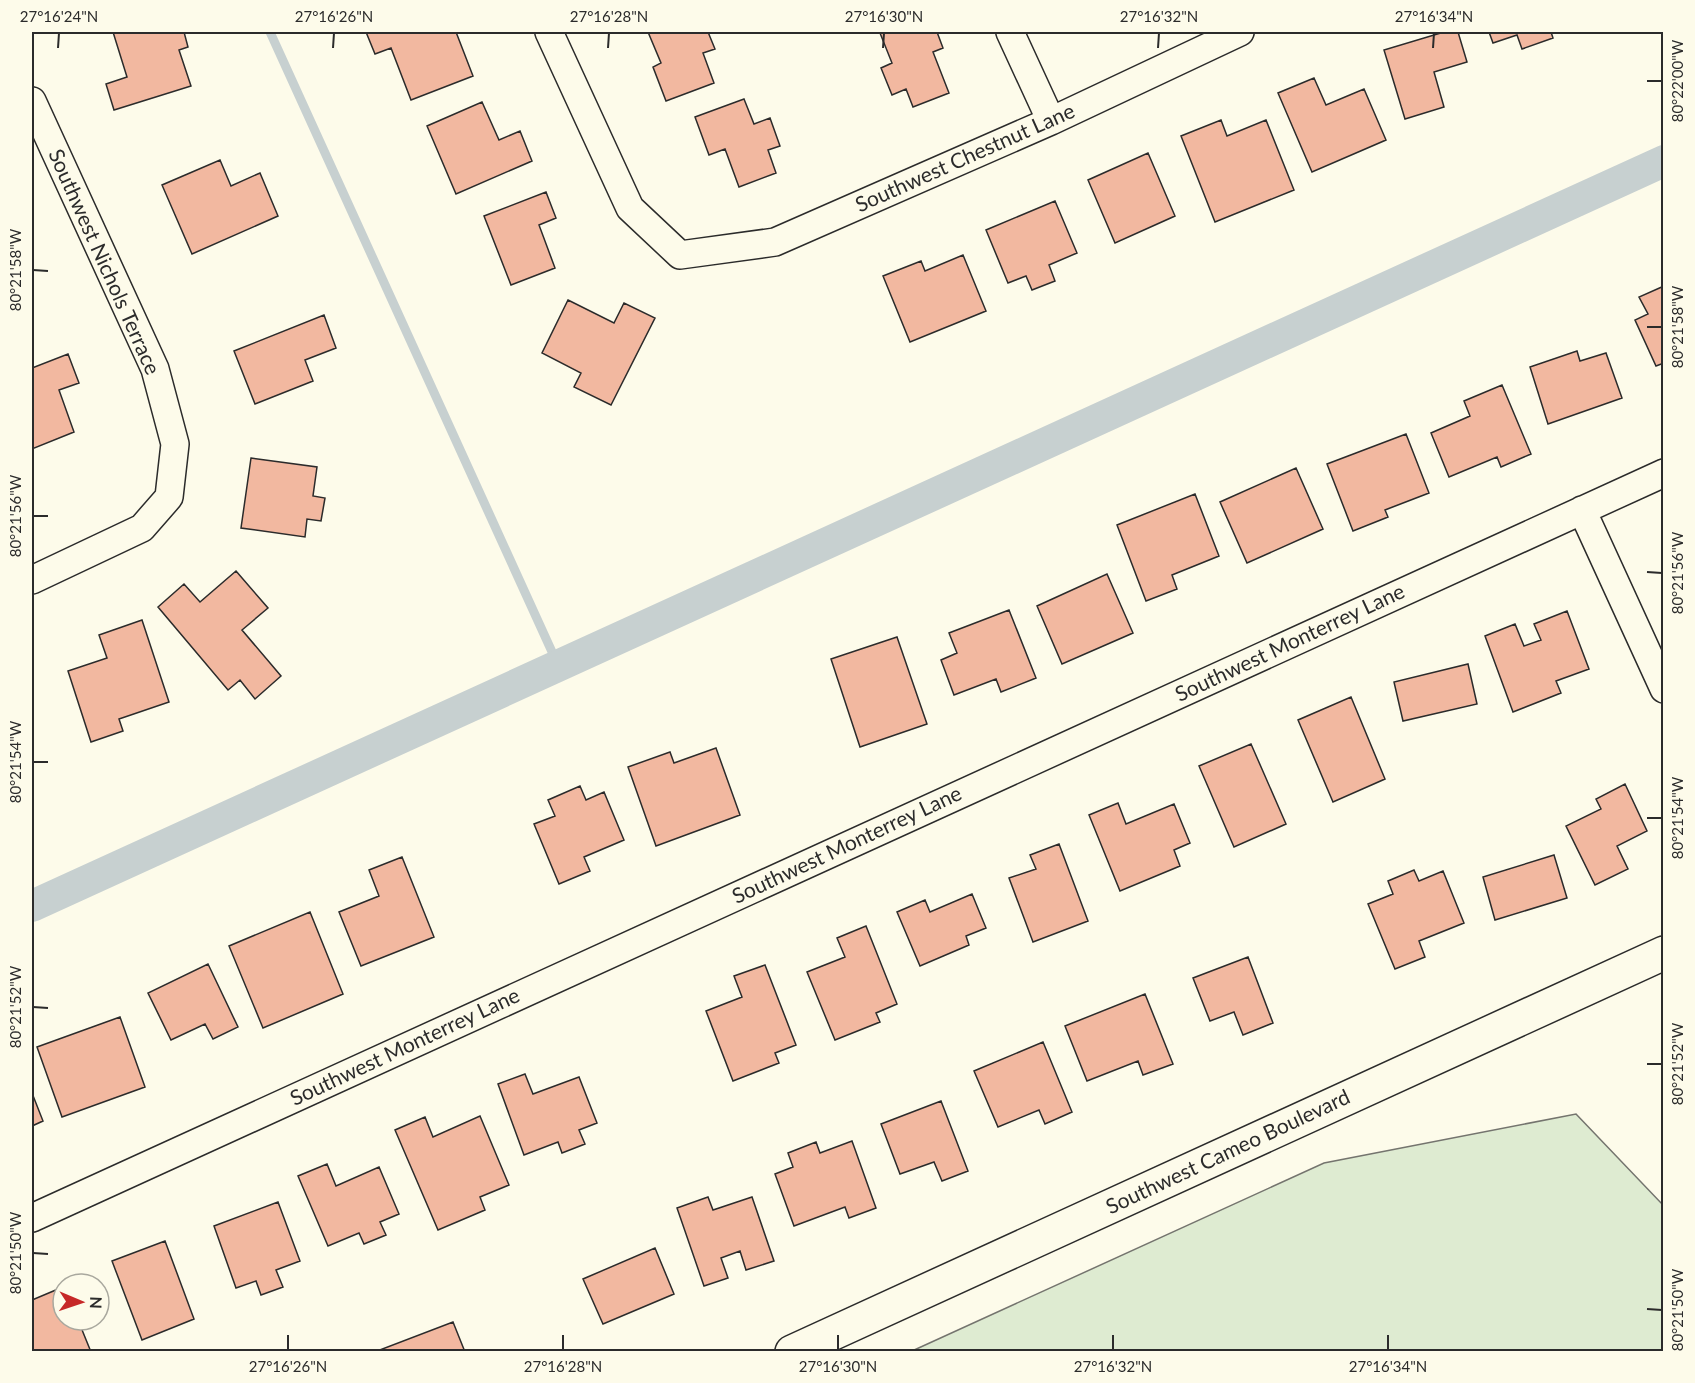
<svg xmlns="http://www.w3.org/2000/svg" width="1695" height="1383" viewBox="0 0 1695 1383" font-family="Lato,sans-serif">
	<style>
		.green { fill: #deebd1; stroke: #74746e; stroke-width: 1.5 }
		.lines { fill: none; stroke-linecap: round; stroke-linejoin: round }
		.stream { stroke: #c7d0d0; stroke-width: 9 }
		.canal { stroke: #c7d0d0; stroke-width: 32 }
		.building { fill: #f2b8a0; stroke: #2b2b2b; stroke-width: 1.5 }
		.minor-casing { stroke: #2b2b2b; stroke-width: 30 }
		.tertiary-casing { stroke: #2b2b2b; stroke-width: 36 }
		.minor { stroke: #fdfbea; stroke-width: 27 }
		.tertiary { stroke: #fdfbea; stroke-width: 33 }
		.ticks { fill: none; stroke: #2b2b2b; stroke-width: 2 }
		.labels { text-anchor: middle; stroke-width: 4.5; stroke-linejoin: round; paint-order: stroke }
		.street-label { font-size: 21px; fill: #2b2b2b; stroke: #fdfbea }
		.neatline { fill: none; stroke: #2b2b2b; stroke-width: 2 }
		.ticks-label { font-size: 15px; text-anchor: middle; fill: #2b2b2b }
	</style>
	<rect width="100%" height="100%" fill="#fdfbea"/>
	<!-- green -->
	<path class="green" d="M1576,1114L1663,1205V1351H912L1324,1163Z"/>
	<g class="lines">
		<!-- stream -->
		<path class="stream" d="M270,32L558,665"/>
		<!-- canal -->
		<path class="canal" d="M32,906L1664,161"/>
	</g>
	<!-- building -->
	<path class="building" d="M113,32H184L188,47L179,50L191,86L114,110L106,84L127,77Z
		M366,32H456L473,76L411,100L391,48L375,54Z
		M648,32H708L715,49L703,53L714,83L666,101L653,67L661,63Z
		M883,32H937L943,48L933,52L949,93L913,107L906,89L892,95L881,68L892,63L880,33Z
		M1444,32H1458L1467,62L1434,72L1444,107L1405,119L1384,50Z
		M1489,32H1551L1553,38L1522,49L1517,35L1493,43Z
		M1314,78L1326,105L1364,89L1386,140L1312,172L1278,93Z
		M744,99L754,124L770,118L780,146L768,150L776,173L739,187L725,149L709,155L695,117Z
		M482,102L499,140L520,131L532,161L456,194L427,126Z
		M1221,120L1227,136L1266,120L1294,190L1215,222L1181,136Z
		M1148,153L1175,216L1115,243L1088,180Z
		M220,160L231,186L260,173L278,216L192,254L162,185Z
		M546,192L556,218L539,225L555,268L511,285L484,216Z
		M1055,201L1077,253L1049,265L1055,281L1032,290L1026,276L1008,283L986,230Z
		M963,255L986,311L910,342L883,276L921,261L925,271Z
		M1664,286V363L1656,366L1635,320L1648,314L1639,297Z
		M568,300L614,323L624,303L655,318L611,405L574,387L581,373L542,353Z
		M324,315L336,348L305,360L313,381L255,404L234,351Z
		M1577,351L1580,361L1606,353L1622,398L1548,424L1530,367Z
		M68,354L79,383L59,390L74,432L32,449V368Z
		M1502,385L1531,454L1501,467L1497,457L1449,477L1431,433L1470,416L1464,401Z
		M1406,434L1429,493L1385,510L1388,517L1353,531L1327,464Z
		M251,458L317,467L313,496L325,498L321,521L307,519L305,537L241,528Z
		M1296,468L1323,529L1247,563L1220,502Z
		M1195,494L1219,556L1172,575L1177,589L1146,601L1117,525Z
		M236,571L268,608L242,630L281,676L255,699L240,680L228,690L158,607L184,584L200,602Z
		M1107,574L1133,633L1062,664L1037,606Z
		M1009,610L1036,678L1001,692L996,679L954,695L941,660L957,653L949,633Z
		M1567,611L1589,669L1556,681L1561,693L1513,712L1485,636L1515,624L1524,646L1541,640L1534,624Z
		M142,620L169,702L119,719L123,731L91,742L68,671L107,658L99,635Z
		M897,637L927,724L860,747L831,659Z
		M1468,664L1477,704L1403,721L1394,682Z
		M1351,697L1385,779L1333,802L1298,720Z
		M1251,744L1286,824L1234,847L1199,766Z
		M716,748L740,815L656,846L628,767L670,752L674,763Z
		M1625,784L1647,831L1617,846L1628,869L1595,885L1566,826L1601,809L1596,799Z
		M580,786L586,800L604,792L624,840L584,857L590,871L559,884L534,824L555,816L548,800Z
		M1118,803L1126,824L1174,804L1190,843L1174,850L1180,866L1120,891L1089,815Z
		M1059,844L1088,921L1033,942L1009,878L1036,869L1030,855Z
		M1554,855L1567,898L1495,920L1483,877Z
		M402,857L434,937L361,966L339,912L379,896L369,870Z
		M1414,870L1419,881L1443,871L1464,923L1419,941L1425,957L1395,969L1368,904L1393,894L1388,881Z
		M972,894L986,928L966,936L969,945L920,966L897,912L925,900L930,912Z
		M310,912L343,994L263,1028L229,946Z
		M866,926L897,1004L876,1013L880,1022L835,1040L807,972L845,957L837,938Z
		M1248,957L1273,1023L1243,1035L1234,1012L1210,1021L1193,978Z
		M208,964L238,1027L213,1039L205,1024L171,1040L148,993Z
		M765,965L796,1045L775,1053L779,1063L733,1081L706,1011L742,997L734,976Z
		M1145,994L1173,1064L1143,1075L1138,1061L1087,1081L1065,1026Z
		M120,1017L145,1087L62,1117L37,1047Z
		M1043,1042L1072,1112L1045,1124L1039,1110L998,1127L974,1071Z
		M525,1074L533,1094L579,1077L597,1123L579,1130L585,1144L562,1153L558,1142L524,1155L498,1084Z
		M32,1093L43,1121L32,1126Z
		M941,1101L968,1171L942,1181L934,1162L900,1174L881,1124Z
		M480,1116L509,1185L480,1197L485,1210L438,1230L395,1130L425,1117L433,1137Z
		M852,1141L876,1208L849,1218L845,1207L794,1226L775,1174L793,1167L788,1153L816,1142L820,1153Z
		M327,1164L336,1186L379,1167L399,1214L380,1222L386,1235L364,1244L359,1233L328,1246L298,1176Z
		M708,1197L713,1210L752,1197L774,1261L746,1270L740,1251L721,1258L728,1278L704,1286L677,1208Z
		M278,1202L300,1261L276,1270L283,1287L261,1295L256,1281L236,1288L214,1226Z
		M165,1241L194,1319L142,1340L112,1261Z
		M655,1248L674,1294L603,1324L583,1279Z
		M63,1287V1320H78L91,1352H32V1300Z
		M453,1322L465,1352H378L377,1351Z"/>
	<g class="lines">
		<!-- minor casing -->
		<g class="minor-casing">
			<path id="minor" d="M549,32L630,208L680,255L775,242L1051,121L1240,32
				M1010,32L1051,121
				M32,101L155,369L175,444L169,497L142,528L32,580
				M1582,510L1664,689
				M32,1218L1664,473"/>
		</g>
		<!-- tertiary casing -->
		<g class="tertiary-casing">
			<path id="tertiary" d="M792,1352L1664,953"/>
		</g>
		<!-- minor -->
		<use href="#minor" class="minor"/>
		<!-- tertiary -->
		<use href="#tertiary" class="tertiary"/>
	</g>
	<!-- ticks -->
	<path class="ticks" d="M58,48L59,33M333,48L334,33M608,48L609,33M883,48L884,33M1158,48L1159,33M1433,48L1434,33M1647,81H1662M33,270L48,271M1647,327H1662M33,516H48M1647,572L1662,573M33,762H48M1647,818H1662M33,1007L48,1008M1647,1064H1662M33,1253L48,1254M1647,1309L1662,1310M288,1350V1335M563,1350V1335M838,1350V1335M1113,1350V1335M1388,1350V1335"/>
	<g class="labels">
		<!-- street labels -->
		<g class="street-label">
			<text transform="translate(965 158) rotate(-24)" y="7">Southwest Chestnut Lane</text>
			<text transform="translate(104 262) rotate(66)" y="7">Southwest Nichols Terrace</text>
			<text transform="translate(1290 643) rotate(-25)" y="7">Southwest Monterrey Lane</text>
			<text transform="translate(847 845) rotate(-25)" y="7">Southwest Monterrey Lane</text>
			<text transform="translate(405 1047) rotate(-25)" y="7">Southwest Monterrey Lane</text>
			<text transform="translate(1228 1152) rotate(-25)" y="7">Southwest Cameo Boulevard</text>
		</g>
	</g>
	<!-- border -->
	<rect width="1695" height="1383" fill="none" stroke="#fdfbea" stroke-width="66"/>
	<!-- north arrow -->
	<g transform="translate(81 1302) rotate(92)"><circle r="28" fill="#fdfbea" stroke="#a9a89e" stroke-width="1.5"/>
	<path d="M0-4.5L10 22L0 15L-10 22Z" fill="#c62828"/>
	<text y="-9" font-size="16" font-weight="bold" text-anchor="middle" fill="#2b2b2b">N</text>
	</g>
	<rect x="33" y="33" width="1629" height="1317" class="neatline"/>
	<g class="ticks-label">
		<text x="59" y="22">27°16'24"N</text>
		<text x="334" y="22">27°16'26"N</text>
		<text x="609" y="22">27°16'28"N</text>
		<text x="884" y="22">27°16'30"N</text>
		<text x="1159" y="22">27°16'32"N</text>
		<text x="1434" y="22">27°16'34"N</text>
		<text transform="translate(1678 81) rotate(-90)" y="5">80°22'00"W</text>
		<text transform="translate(16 270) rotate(-90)" y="5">80°21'58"W</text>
		<text transform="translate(1678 327) rotate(-90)" y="5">80°21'58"W</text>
		<text transform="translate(16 516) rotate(-90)" y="5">80°21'56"W</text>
		<text transform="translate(1678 573) rotate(-90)" y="5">80°21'56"W</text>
		<text transform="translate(16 762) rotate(-90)" y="5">80°21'54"W</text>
		<text transform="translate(1678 818) rotate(-90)" y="5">80°21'54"W</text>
		<text transform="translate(16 1007) rotate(-90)" y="5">80°21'52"W</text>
		<text transform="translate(1678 1064) rotate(-90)" y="5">80°21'52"W</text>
		<text transform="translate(16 1253) rotate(-90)" y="5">80°21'50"W</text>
		<text transform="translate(1678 1310) rotate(-90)" y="5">80°21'50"W</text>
		<text x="288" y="1372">27°16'26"N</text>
		<text x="563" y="1372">27°16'28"N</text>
		<text x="838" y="1372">27°16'30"N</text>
		<text x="1113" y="1372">27°16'32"N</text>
		<text x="1388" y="1372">27°16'34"N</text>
	</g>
</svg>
